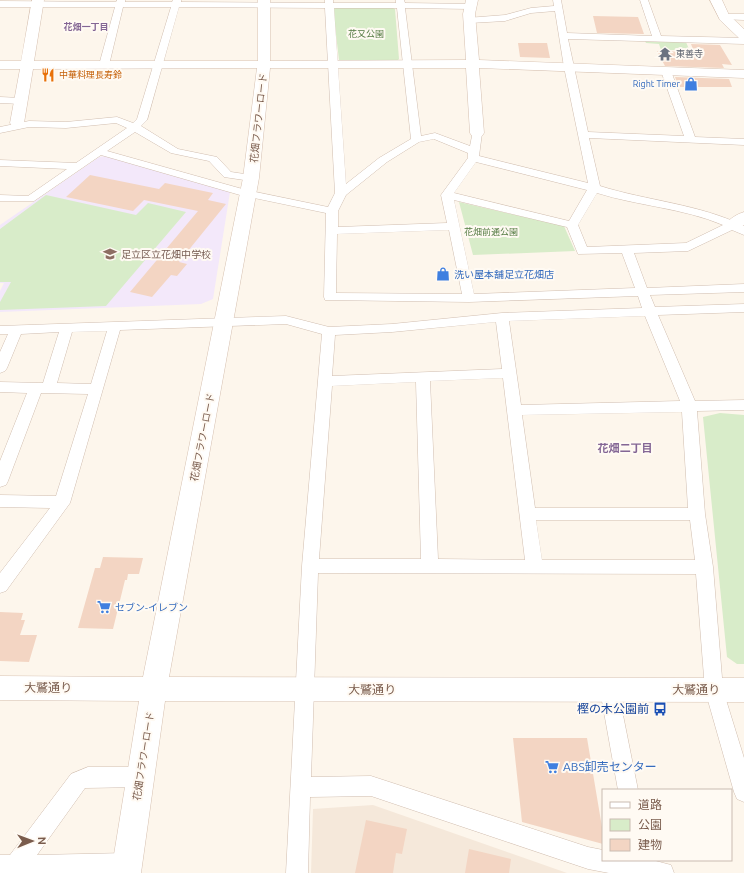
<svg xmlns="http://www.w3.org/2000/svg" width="744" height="873" viewBox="0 0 744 873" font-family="Ubuntu,'Noto Sans JP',sans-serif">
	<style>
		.residential { fill: #f5e8da }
		.education { fill: #f3e8fa }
		.green { fill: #d8ecc9 }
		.building { fill: #f3d5c3 }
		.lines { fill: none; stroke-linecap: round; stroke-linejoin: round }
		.street-casing { stroke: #d1beb0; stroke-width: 1 }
		.secondary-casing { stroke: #d6c0b0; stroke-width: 1 }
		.street { fill: #fff; fill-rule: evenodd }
		.secondary { fill: #fff; fill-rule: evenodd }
		.labels { text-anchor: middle; stroke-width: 4; stroke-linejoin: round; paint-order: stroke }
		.far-neighbourhood-label { font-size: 9px; font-weight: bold; fill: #846695; stroke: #fffaf3 }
		.far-park-label { font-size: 9px; fill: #537a41; stroke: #fffaf3 }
		.far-worship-label { font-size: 9px; fill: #5b616d; stroke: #fffaf3; text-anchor: start }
		.far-food-label { font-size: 9px; fill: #c56008; stroke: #fffaf3; text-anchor: start }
		.far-shop-label { font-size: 9px; fill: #366cbe; stroke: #fffaf3; text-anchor: end }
		.street-label { font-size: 10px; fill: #7a5c4d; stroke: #fffaf3 }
		.education-label { font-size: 10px; fill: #785e54; stroke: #fffaf3; text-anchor: start }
		.shop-label { font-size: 10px; fill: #366cbe; stroke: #fffaf3; text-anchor: start }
		.neighbourhood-label { font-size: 11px; font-weight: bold; fill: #846695; stroke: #fffaf3 }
		.near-street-label { font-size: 12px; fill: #7a5c4d; stroke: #fffaf3 }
		.near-transit-label { font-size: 12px; fill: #164399; stroke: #fffaf3; text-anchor: end }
		.near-shop-label { font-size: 12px; fill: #366cbe; stroke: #fffaf3; text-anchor: start }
	</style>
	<rect width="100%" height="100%" fill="#fdf6ec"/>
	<!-- residential -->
	<path class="residential" d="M373,805L567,873H311L313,809Z"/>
	<!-- education -->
	<path class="education" d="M105,156L230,192L213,299L201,304L0,312V291L4,283H0V225L99,157Z"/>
	<!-- green -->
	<path class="green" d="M336,8H393L395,9L399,59L398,60H339L333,9Z
		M645,41L686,42L691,54H676L675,50H661L659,44L646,43Z
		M46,195L136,215L148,203L186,212L106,306L0,310V302L11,282H0V229Z
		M459,202L564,226L575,251L473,255Z
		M720,413L744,415V664H737L727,657L703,417Z"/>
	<!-- building -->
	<path class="building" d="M593,16L638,17L644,34L597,33Z
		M518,43H547L550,58L520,57Z
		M691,44L720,45L732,65L722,64L724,68L665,66L657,51L694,52Z
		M675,77L729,79L732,87H679Z
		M90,175L159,189L165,183L213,193L208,200L226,204L179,262L187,264L177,276L171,275L152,297L130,292L198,211L144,200L133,211L66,197Z
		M103,557L143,558L139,574H128L127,580H125L113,629L78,628L95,568H100Z
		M0,612L23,613L21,620H25L20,635H37L29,662L0,661Z
		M513,738H587L603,833V844L522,822Z
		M366,820L407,829L402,854L396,853L393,873H355Z
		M469,849L511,859L509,873H465Z"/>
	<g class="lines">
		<!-- street casing -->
		<g class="street-casing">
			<path id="street" d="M117,0H125V2H172L173,0H181V2L325,3V0H333V3H396V0H404L405,3L474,4L475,6L471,9L405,8L421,136L435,133L470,146L473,131H481L482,133L479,156L588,183L564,67L555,11L531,13L505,21L470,23L466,20L467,18L505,15L531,8L554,6L553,0H561L567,33L652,36L640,0H648L661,36L744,38V44L568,39L588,132L684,136L661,71L666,68L671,71L695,137L744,139V145L589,138L600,186C648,201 699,204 744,226V235L732,230L688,251L634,253L647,288L744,284V292L650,295L655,307L744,304V312L658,315L695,401L744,400V410L697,411L705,514L713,567L723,690L744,758V802L737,799L734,792L705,690L696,574L318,573L311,777L371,776L588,847L603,850V860H652L671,865L674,873H609L588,869L371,796L310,797L308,873H286L302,566L322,334L286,324L120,330L70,503L6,591L0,593V573L50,508L0,507V495L56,496L88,394L41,393L8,481L6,485L0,487V461L27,393L0,392V382L43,383L59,332L21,334L7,368L5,371L0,373V352L8,334H0V326L286,316L329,327L392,324L502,313L642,308L638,296L469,302L325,300L324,297L326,213L240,195L101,155L34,201H0V195L28,196L67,169L0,166V160L76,163L127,128L116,123L66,128L29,127L0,133V127L29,121L66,122L117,117L133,123L137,119L171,7H123L109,65L104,68L99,65L115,7H0V1L116,2ZM179,7L325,8L335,193L328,207L246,190L107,151L135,132L171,153L209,161L224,177L251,181L257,178L251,175L231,172L217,157L178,149L141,126L147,120ZM334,8H397L411,139L379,158L346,184ZM434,139L468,153V158L441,195L447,223L338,227V211L346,195L387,162L419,142ZM476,162L587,190L569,221L454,193ZM597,193C638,206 683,208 723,225L686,243L587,247L578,225ZM454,200L567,227L578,254L622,253L635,288L474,294ZM449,230L462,294L336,293L337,234ZM645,316L680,401L521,405L509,321ZM496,322L502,369L332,376L335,335L392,332ZM107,331L91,384L57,383L72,332ZM503,378L525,560L438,559L430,381ZM416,382L421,559H319L332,386ZM682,412L688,508H535L522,415ZM536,520H690L695,560H542Z
				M724,14H744V20L721,19L720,17Z
				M0,97L21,98L26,101L21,104L0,103Z
				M609,681L616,684L618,690L638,790H618L600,690L602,684Z
				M88,767H140L147,770L150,777L147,784L140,787L85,788L37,855L127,853L135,856L138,864L135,872L131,873H0V855H10L71,774Z"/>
		</g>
		<!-- secondary casing -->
		<g class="secondary-casing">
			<path id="secondary" d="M32,0H44L34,61H258V0H270V61L466,60L463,14L466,0H478L475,14L479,60L744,70V78L479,68L484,133L482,136L477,137L472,136L470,133L466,68H270L259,178L169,677L744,678V702L165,701L141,873H111L139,701L0,700V676L143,677L243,178L257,68L33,69L24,123L22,126L17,127L12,126L10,123L20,69H0V61H21Z
				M710,0H722L729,15L744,29V40L740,39L720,20Z
				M744,212V225C738,229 734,230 727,228L725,225C729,219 737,214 744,212Z"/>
		</g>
		<!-- street -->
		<use href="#street" class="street"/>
		<!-- secondary -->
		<use href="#secondary" class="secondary"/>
	</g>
	<!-- icons -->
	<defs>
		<g id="temple-bare" transform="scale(1.08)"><path d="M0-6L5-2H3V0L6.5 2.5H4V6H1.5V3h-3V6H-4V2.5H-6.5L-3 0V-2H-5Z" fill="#6b7280" stroke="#fffaf3" stroke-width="2.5" paint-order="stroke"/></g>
		<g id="restaurant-bare" transform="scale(1.08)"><path d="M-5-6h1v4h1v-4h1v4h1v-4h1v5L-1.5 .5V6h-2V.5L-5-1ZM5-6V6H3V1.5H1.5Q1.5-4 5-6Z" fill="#e8710a" stroke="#fffaf3" stroke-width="2.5" paint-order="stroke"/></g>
		<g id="shop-bare" transform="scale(1.08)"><path d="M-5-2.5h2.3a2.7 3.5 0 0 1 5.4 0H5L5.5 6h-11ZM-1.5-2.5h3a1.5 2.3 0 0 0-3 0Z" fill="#3f7fe0" stroke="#fffaf3" stroke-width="2.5" paint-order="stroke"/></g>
		<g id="school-bare" transform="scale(1.08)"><path d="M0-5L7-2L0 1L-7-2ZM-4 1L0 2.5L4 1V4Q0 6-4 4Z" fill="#8d6e63" stroke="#fffaf3" stroke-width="2.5" paint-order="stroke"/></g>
		<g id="supermarket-bare" transform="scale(1.08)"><path d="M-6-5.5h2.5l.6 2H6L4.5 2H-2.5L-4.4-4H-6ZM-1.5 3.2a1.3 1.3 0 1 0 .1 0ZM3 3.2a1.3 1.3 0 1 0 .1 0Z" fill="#3f7fe0" stroke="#fffaf3" stroke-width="2.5" paint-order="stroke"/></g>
		<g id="bus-bare" transform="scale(1.08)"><path d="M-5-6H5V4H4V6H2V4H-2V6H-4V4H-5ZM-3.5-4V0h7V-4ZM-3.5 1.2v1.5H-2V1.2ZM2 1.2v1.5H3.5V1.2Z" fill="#1a4fb4" stroke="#fffaf3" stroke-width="2.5" paint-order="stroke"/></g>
	</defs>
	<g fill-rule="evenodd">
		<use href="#temple-bare" x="665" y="54"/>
		<use href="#restaurant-bare" x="48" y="75"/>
		<use href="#shop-bare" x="691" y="84"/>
		<use href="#school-bare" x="110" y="254"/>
		<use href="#shop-bare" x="443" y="274"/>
		<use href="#supermarket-bare" x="104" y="607"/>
		<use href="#bus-bare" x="660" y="709"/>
		<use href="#supermarket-bare" x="552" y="767"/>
	</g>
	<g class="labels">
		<!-- far-neighbourhood labels -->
		<g class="far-neighbourhood-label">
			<text x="86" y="30">花畑一丁目</text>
		</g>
		<!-- far-park labels -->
		<g class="far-park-label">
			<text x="366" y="37">花又公園</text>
			<text x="491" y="235">花畑前通公園</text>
		</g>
		<!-- far-worship labels -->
		<g class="far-worship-label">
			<text x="676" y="57">東善寺</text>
		</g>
		<!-- far-food labels -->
		<g class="far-food-label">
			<text x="59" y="78">中華料理長寿鈴</text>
		</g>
		<!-- far-shop labels -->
		<g class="far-shop-label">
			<text x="680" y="87">Right Timer</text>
		</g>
		<!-- street labels -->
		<g class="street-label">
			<text transform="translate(258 118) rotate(-84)" y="4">花畑フラワーロード</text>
			<text transform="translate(202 437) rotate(-79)" y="4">花畑フラワーロード</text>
			<text transform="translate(143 756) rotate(-81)" y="4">花畑フラワーロード</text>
		</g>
		<!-- education labels -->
		<g class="education-label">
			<text x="121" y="258">足立区立花畑中学校</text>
		</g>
		<!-- shop labels -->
		<g class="shop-label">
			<text x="454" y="278">洗い屋本舗足立花畑店</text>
			<text x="115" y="611">セブン-イレブン</text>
		</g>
		<!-- neighbourhood labels -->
		<g class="neighbourhood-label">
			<text x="625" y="452">花畑二丁目</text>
		</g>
		<!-- near-street labels -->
		<g class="near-street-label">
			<text x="48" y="692">大鷲通り</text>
			<text x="372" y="694">大鷲通り</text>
			<text x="696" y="694">大鷲通り</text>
		</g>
		<!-- near-transit labels -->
		<g class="near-transit-label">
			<text x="649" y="713">樫の木公園前</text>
		</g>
		<!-- near-shop labels -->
		<g class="near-shop-label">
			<text x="563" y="771">ABS卸売センター</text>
		</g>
	</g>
	<!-- legend -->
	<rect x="602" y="789" width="130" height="72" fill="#fffaf3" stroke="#cabbb1"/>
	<rect x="610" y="802" width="20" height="6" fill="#ffffff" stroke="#cabbb1"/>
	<text x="638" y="809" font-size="12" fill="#7a5c4d">道路</text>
	<rect x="610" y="819" width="20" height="12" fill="#d8ecc9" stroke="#cabbb1"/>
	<text x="638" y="829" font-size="12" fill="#7a5c4d">公園</text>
	<rect x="610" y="839" width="20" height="12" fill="#f3d5c3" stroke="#cabbb1"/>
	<text x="638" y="849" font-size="12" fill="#7a5c4d">建物</text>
	<!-- north arrow -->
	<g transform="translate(32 841) rotate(89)" stroke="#fffaf3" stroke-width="3" paint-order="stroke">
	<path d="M0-3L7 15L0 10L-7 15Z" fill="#7a5c4d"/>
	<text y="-6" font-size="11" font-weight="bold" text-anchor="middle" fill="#7a5c4d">N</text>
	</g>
</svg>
